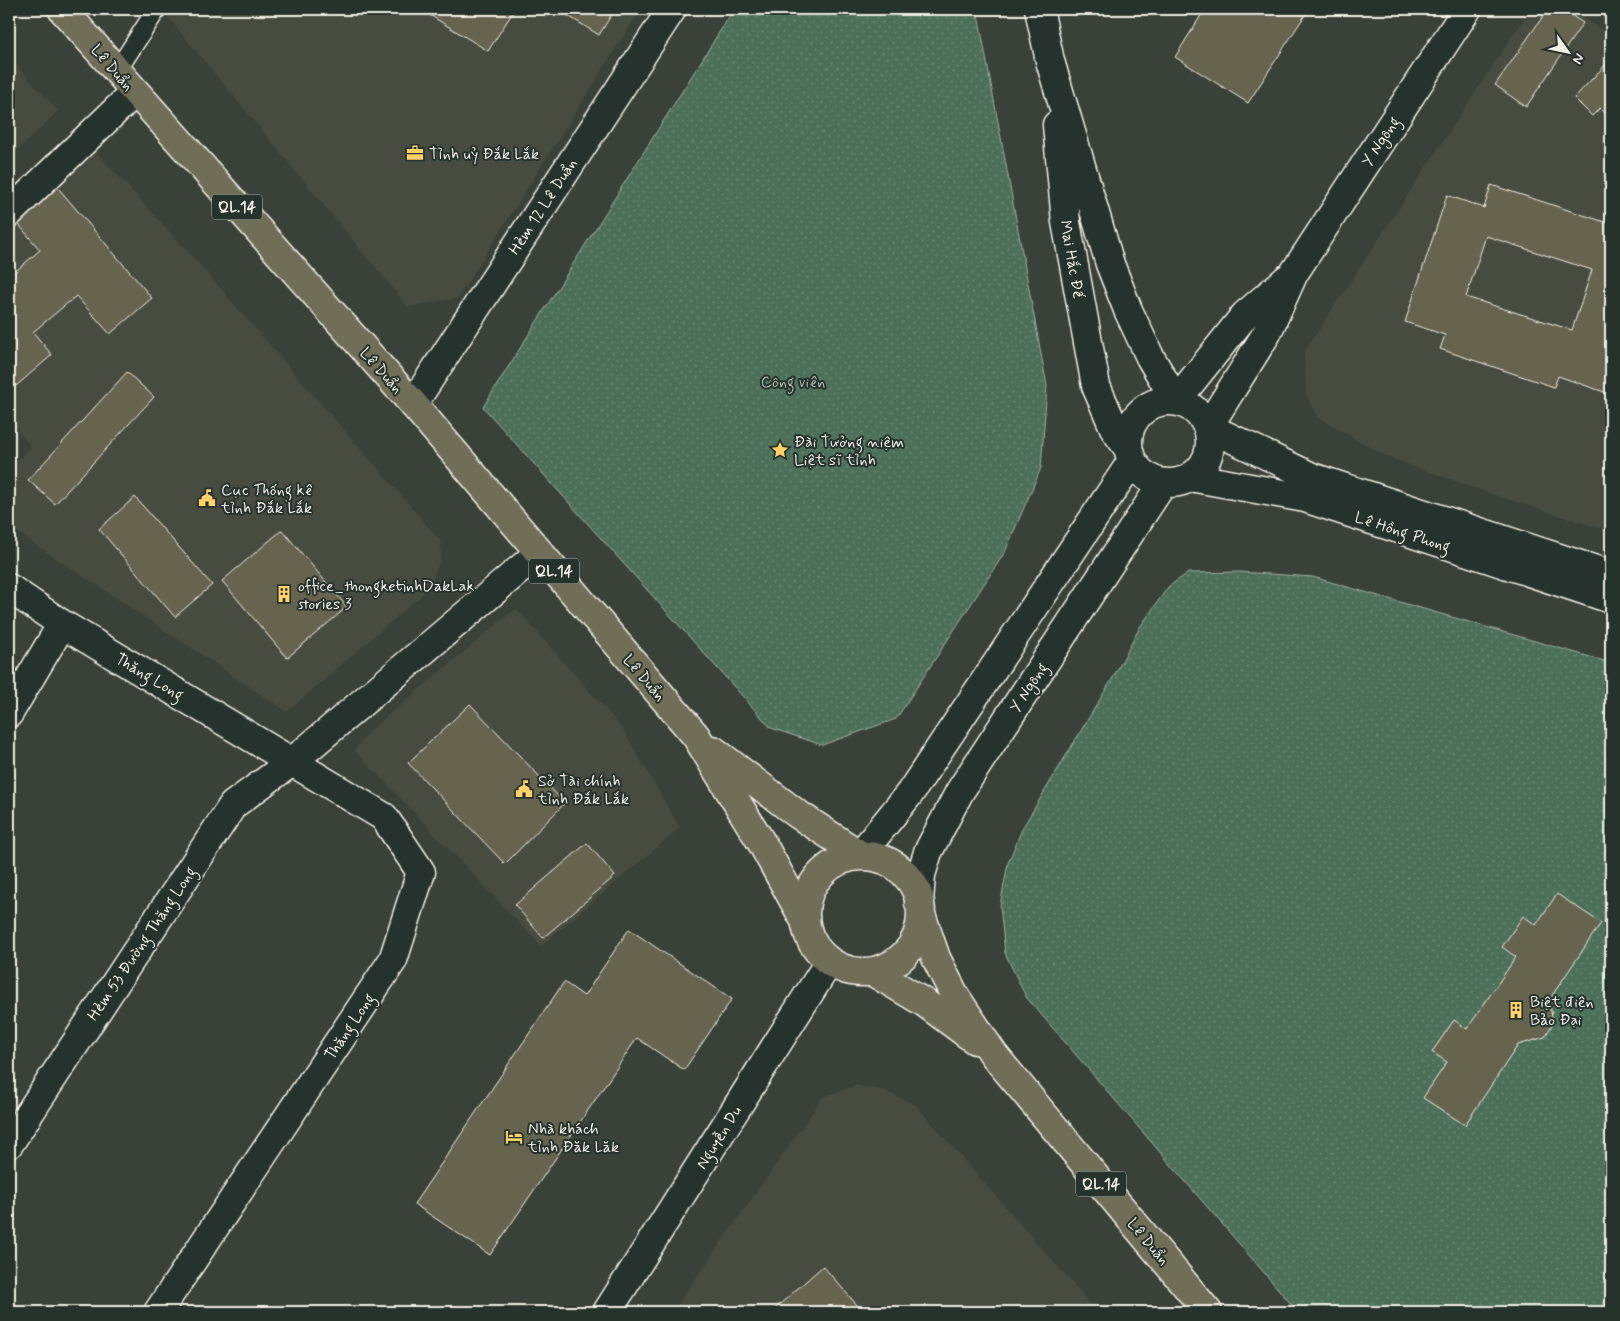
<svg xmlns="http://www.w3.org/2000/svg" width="1620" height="1321" viewBox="0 0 1620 1321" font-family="Mynerve,sans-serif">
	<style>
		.built { fill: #464b3f }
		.park { fill: url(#park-dots); stroke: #a1b0a1 }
		.building { fill: #666350; stroke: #f4f1e8; fill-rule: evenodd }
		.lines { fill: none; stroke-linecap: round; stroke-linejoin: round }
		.service-casing { stroke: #f4f1e8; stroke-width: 21 }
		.minor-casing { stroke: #f4f1e8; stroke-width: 31 }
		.tertiary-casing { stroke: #f4f1e8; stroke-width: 31 }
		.primary-casing { stroke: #f4f1e8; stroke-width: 31 }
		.service { stroke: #26332d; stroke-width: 18 }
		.minor { stroke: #26332d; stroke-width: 28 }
		.tertiary { stroke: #26332d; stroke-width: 28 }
		.primary { stroke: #716e59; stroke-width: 28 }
		.labels { text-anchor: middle; stroke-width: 4; stroke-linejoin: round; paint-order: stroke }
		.shield { fill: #26332d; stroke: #b6b8b0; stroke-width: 1 }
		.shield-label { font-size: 15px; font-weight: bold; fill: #f4f1e8 }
		.street-label { font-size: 16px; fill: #f4f1e8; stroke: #26332d }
		.poi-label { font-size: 16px; fill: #f4f1e8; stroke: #26332d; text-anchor: start }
		.park-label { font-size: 16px; fill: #b2bdaf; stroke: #26332d }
	</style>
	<defs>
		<pattern id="park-dots" width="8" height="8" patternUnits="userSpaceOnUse" patternTransform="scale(1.25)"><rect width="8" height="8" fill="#4e705a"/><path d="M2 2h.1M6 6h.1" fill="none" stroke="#688572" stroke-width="1.8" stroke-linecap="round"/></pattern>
	</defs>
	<rect width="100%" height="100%" fill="#394138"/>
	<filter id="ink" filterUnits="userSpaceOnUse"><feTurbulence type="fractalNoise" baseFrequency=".02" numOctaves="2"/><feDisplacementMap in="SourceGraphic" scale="10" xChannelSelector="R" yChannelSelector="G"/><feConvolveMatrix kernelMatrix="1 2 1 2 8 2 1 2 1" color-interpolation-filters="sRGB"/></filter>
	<g filter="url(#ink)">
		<!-- built -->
		<path class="built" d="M161,9H641L458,298L408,307Z
			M1530,9H1571L1609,35L1611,32V532L1488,493L1387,457L1317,417L1306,395L1304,352Z
			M9,57L58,111L9,159Z
			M79,133L203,268L441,541V558L433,578L421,596L287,712L9,527V469L31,447L9,421V205Z
			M516,608L623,729L680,828L541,946L354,750L368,732Z
			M856,1085L886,1091L916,1105L1098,1312H672L823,1097Z"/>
		<!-- park -->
		<path class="park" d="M734,9H977L1047,386L1041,468L1005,552L896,719L822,745L771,728L483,407Z
			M1240,572L1313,577L1611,663V1312H1298L1026,997L1005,953L1000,906L1008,863L1023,827L1114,676L1140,627L1168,587L1188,573Z"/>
		<!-- building -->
		<path class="building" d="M420,9H515L488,51Z
			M557,9H615L599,35Z
			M1205,9H1309L1248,103L1175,57Z
			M1548,9H1562L1583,23L1526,107L1495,85Z
			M1611,59V119L1600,108L1592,116L1574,98Z
			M47,175L152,298L110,334L76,296L33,332L52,355L16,386L9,378V277L40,250L9,213Z
			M1491,185L1611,224V381L1607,393L1558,376L1554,387L1440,349L1445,335L1405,322L1447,195L1484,208ZM1486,236L1592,270L1572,330L1466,297Z
			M127,372L154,397L55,504L28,480Z
			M135,497L212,585L175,617L99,529Z
			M282,530L347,607L287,658L222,581Z
			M470,704L565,803L505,864L408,763Z
			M587,843L615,876L543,938L515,905Z
			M1557,894L1601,923L1549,1000L1553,1023L1545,1037L1518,1045L1465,1125L1423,1098L1447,1062L1432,1052L1454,1020L1467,1029L1516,957L1502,947L1523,916L1536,925Z
			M629,929L732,999L684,1070L637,1038L490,1255L414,1204L564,982L584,996Z
			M823,1266L863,1312H771Z"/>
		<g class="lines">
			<!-- service casing -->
			<g class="service-casing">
				<path id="service" d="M116,72L157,9"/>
			</g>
			<!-- minor casing -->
			<g class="minor-casing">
				<path id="minor" d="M9,213L135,92
					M413,404L672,9
					M9,588L62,624L384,817L421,872L393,960L158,1312
					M9,713L62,624
					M9,1144L233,805L293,761L539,553
					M607,1312L829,962"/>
			</g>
			<!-- tertiary casing -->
			<g class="tertiary-casing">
				<path id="tertiary" d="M1039,9L1050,61L1110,264L1128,310L1150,357L1176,401
					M1057,125L1066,222L1096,386L1115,430L1128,448
					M1128 442a41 41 0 1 1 82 0a41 41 0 1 1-82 0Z
					M1176,401L1245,315L1287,279
					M1208,427L1267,333L1294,273L1467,9
					M1208,427L1312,477L1611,575
					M1190,477L1305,498L1611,599
					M860,855L910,793L1132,461
					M919,902L921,875L928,852L960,791L1163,483"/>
			</g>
			<!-- primary casing -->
			<g class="primary-casing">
				<path id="primary" d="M62,9L413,404L696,736L763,845L805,921
					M713,750L796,813L860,855
					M805 914a58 58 0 1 1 116 0a58 58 0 1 1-116 0Z
					M922,917L936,958L955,996L994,1055L1208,1312
					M873,972L925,1003L975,1040"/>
			</g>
			<!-- service -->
			<use href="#service" class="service"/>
			<!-- minor -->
			<use href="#minor" class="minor"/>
			<!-- tertiary -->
			<use href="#tertiary" class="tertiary"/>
			<!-- primary -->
			<use href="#primary" class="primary"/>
		</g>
	</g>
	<!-- icons -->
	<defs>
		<g id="office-bare" transform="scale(1.35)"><path d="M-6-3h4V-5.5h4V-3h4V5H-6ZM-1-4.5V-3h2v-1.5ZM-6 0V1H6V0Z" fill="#ffd166" stroke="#26332d" stroke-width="2.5" paint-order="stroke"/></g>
		<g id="sight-bare" transform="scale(1.35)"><path d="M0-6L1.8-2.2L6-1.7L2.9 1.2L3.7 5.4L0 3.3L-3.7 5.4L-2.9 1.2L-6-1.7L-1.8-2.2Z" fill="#ffd166" stroke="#26332d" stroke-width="2.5" paint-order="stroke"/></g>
		<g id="civic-bare" transform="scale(1.35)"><path d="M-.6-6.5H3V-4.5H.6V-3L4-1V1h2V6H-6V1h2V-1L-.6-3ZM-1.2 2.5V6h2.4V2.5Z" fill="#ffd166" stroke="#26332d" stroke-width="2.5" paint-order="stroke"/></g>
		<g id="building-bare" transform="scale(1.35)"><path d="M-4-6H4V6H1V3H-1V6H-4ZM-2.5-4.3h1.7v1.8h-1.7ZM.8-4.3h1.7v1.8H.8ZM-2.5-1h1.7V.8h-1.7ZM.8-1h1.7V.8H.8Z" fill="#ffd166" stroke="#26332d" stroke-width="2.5" paint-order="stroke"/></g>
		<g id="hotel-bare" transform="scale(1.35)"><path d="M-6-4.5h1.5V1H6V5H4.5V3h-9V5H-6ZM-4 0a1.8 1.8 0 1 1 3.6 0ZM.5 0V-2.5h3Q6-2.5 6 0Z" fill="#ffd166" stroke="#26332d" stroke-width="2.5" paint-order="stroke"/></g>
	</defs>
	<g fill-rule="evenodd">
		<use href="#office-bare" x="415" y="153"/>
		<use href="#sight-bare" x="780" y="450"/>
		<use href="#civic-bare" x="207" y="498"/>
		<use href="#building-bare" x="284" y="594"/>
		<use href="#civic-bare" x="524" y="789"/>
		<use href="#building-bare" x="1516" y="1010"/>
		<use href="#hotel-bare" x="514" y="1137"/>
	</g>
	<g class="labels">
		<!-- shield labels -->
		<g class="shield">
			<rect x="212" y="194.5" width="50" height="25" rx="4"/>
			<rect x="529" y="558.5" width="50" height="25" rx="4"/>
			<rect x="1076" y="1171.5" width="50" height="25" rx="4"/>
		</g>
		<g class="shield-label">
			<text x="237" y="212">QL.14</text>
			<text x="554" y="576">QL.14</text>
			<text x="1101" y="1189">QL.14</text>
		</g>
		<!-- street labels -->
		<g class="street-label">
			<text transform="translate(113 67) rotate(49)" y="6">Lê Duẩn</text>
			<text transform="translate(1380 141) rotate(-57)" y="6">Y Ngông</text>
			<text transform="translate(542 206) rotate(-57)" y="6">Hẻm 12 Lê Duẩn</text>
			<text transform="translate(1073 259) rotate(80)" y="6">Mai Hắc Đế</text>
			<text transform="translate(382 370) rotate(48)" y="6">Lê Duẩn</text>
			<text transform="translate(1403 531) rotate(18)" y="6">Lê Hồng Phong</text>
			<text transform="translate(150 676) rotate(31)" y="6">Thăng Long</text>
			<text transform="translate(645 677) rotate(49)" y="6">Lê Duẩn</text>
			<text transform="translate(1028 687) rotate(-57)" y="6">Y Ngông</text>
			<text transform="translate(141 943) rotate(-56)" y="6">Hẻm 53 Đường Thăng Long</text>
			<text transform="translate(349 1026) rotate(-56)" y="6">Thăng Long</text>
			<text transform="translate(718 1137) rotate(-58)" y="6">Nguyễn Du</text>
			<text transform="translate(1149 1241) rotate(50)" y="6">Lê Duẩn</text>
		</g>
		<!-- poi labels -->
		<g class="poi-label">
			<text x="429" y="159">Tỉnh uỷ Đắk Lắk</text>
			<text x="794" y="447">Đài Tưởng niệm<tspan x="794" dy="18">Liệt sĩ tỉnh</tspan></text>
			<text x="221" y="495">Cục Thống kê<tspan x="221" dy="18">tỉnh Đắk Lắk</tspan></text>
			<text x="298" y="591">office_thongketinhDakLak<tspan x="298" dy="18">stories 3</tspan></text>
			<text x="538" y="786">Sở Tài chính<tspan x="538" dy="18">tỉnh Đắk Lắk</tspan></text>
			<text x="1530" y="1007">Biệt điện<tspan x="1530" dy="18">Bảo Đại</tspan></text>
			<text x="528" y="1134">Nhà khách<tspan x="528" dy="18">tỉnh Đăk Lăk</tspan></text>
		</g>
		<!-- park labels -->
		<g class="park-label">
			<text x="793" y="387">Công viên</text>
		</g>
	</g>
	<!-- margin -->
	<rect width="1620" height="1321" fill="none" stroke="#26332d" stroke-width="30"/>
	<rect x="15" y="15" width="1590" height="1291" fill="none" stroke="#f4f1e8" stroke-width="2" filter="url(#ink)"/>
	<!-- north arrow -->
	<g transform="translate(1568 52) rotate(123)" stroke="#26332d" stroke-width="4" paint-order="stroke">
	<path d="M0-4L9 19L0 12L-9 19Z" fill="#f4f1e8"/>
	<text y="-8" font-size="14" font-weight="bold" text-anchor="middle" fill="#f4f1e8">N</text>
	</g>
</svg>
